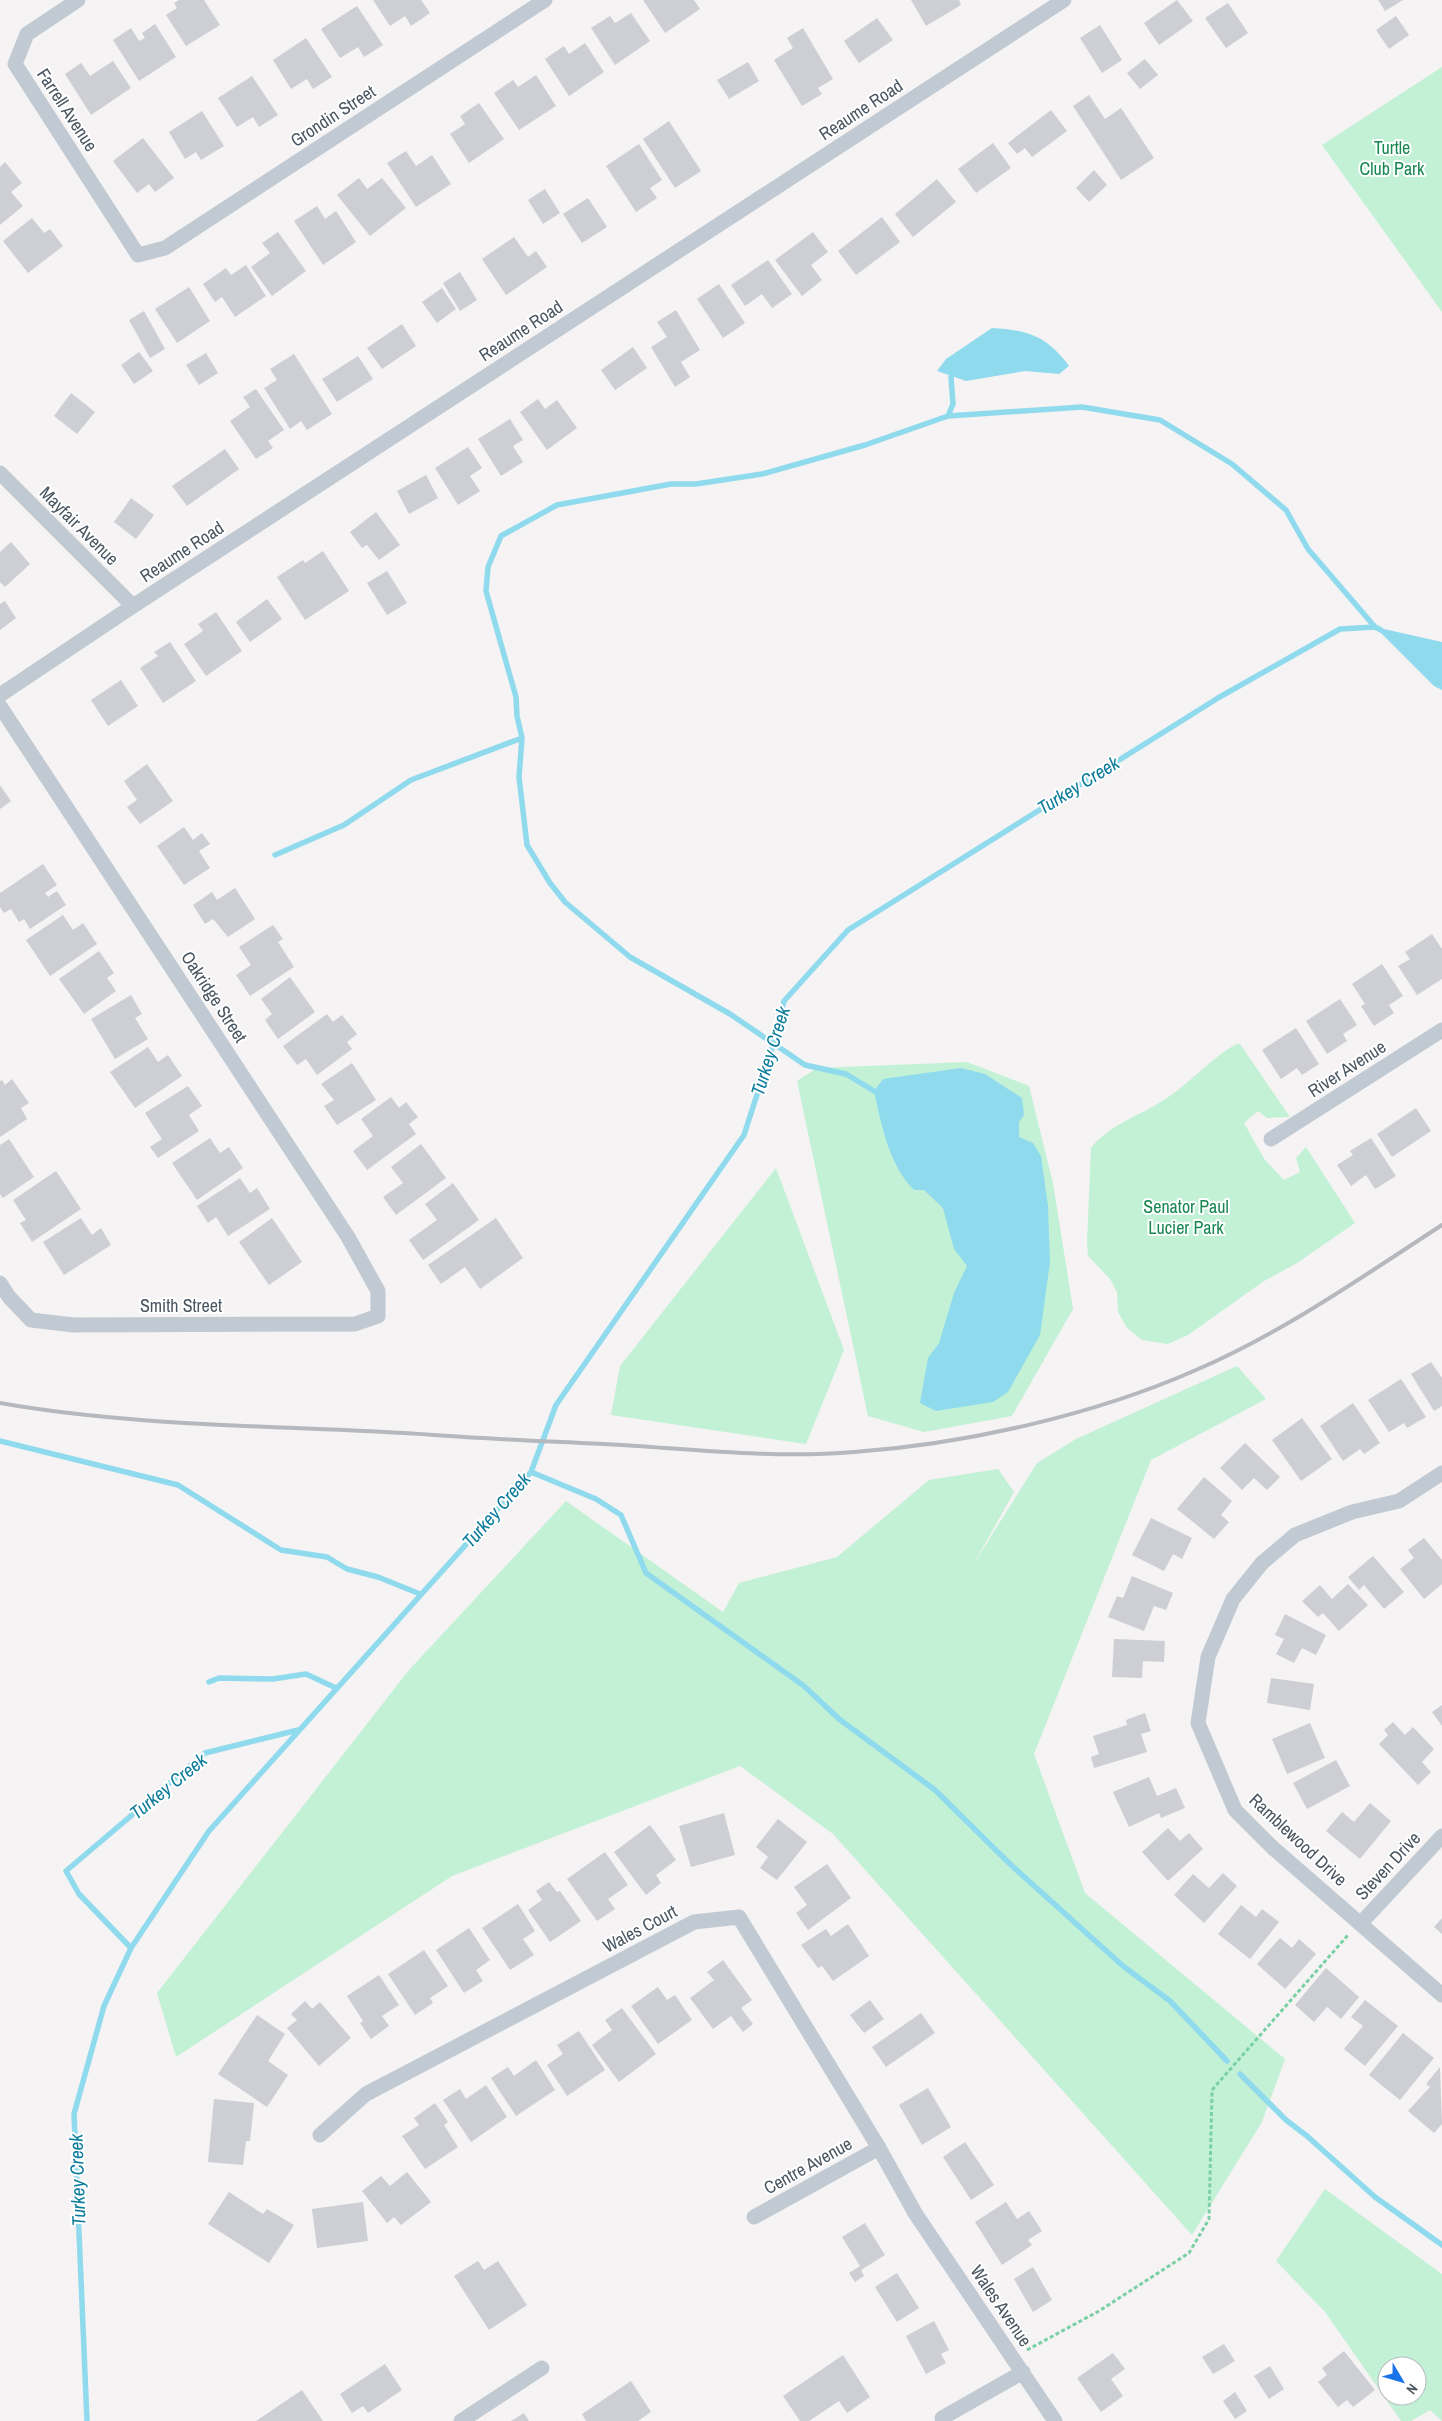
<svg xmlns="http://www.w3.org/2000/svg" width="1442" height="2421" viewBox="0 0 1442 2421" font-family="'Archivo Narrow',sans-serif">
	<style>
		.green { fill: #c3f1d5; fill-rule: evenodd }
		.water { fill: #90daee }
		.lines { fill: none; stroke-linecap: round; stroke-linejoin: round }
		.stream { stroke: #90daee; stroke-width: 5.5 }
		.building { fill: #cdcfd5 }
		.path { stroke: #7ad0a6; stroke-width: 3; stroke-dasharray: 4 2.5; stroke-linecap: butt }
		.street { stroke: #c1cad2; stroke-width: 15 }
		.rail { stroke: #b5b8bd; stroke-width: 4 }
		.labels { text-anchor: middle; stroke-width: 4; stroke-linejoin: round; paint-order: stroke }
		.street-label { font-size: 18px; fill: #4a5661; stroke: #fff }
		.park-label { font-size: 18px; fill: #17864f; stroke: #fff }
		.water-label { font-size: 19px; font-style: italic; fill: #0c7c9b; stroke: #fff }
	</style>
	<rect width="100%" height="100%" fill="#f5f3f3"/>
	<!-- green -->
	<path class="green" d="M1442,67V312L1322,145Z
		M1236,1044H1240L1290,1117L1267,1118L1258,1111L1244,1123L1265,1160L1284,1180L1300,1172L1296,1158L1306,1147L1355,1223L1297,1263L1264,1281L1188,1335L1168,1344L1142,1340L1127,1328L1118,1312L1117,1292L1110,1279L1088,1256L1087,1241L1091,1148C1108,1126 1136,1117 1159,1103C1187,1087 1208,1060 1236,1044Z
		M967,1062L1029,1086L1053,1183L1073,1309L1012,1416L924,1432L868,1416L797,1081L817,1068Z
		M776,1168L844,1350L806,1444L611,1415L620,1366Z
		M1237,1366L1266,1399L1151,1460L1034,1754L1085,1893L1285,2059L1262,2122L1192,2235L833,1834L740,1766L452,1876L176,2057L157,1993L409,1670L566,1501L723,1612L739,1583L837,1557L929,1480L998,1469L1014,1492L973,1565L1037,1463L1076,1439Z
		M1325,2189L1442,2274V2421L1430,2410L1411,2421H1401L1325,2312L1276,2261ZM1387,2366H1417V2396H1387Z"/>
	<!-- water -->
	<path class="water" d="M992,328C1027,330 1047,336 1069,366L1059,374L1025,371L966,381L937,371L946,359Z
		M1375,627L1442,642V690L1434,686Z
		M961,1068L985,1074L1022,1098L1024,1115L1019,1122V1137L1033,1143L1041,1156L1048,1206L1050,1262L1040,1335L1008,1392L993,1402L936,1411L920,1403L928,1358L939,1343L954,1293L967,1266L954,1249L943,1208L924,1190H914C889,1165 881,1124 874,1091L883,1079Z"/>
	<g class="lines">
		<!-- stream -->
		<path class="stream" d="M948,416L953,404L951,377
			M275,855L344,825L411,780L522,738
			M874,1091L846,1074L805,1065L730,1014L630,957L565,902L550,883L527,845L519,777L522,738L517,716L516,697L486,591L488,567L501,536L557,505L671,484H696L762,474L865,445L948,416L1082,407L1160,420L1232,464L1286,510L1308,549L1375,627
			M0,1441L178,1485L281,1550L327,1557L347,1569L378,1577L420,1594
			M531,1472L596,1499L621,1515L646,1573L804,1686L839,1719L935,1790L1011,1865L1123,1966L1170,2001L1227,2061
			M209,1682L219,1678L273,1679L306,1674L336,1688
			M131,1948L79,1894L66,1871L205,1753L298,1730
			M1240,2074L1286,2120L1307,2136L1375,2197L1442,2245
			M87,2421L74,2114L104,2006L131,1948L209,1831L531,1472L556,1405L744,1135L774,1042L784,1001L848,930L1218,698L1340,629L1375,627L1381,630"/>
	</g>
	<!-- building -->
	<path class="building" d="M179,0H204L220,25L186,46L166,15L177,8L174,3Z
		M373,0H421L430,13L411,26L405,16L390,26Z
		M643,0H694L700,9L665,33Z
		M911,0H959L961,5L926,26Z
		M1177,0L1193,21L1159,45L1144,23Z
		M1378,0H1403L1385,11Z
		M1228,3L1248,33L1226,48L1205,18Z
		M357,6L383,45L364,57L358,47L340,58L321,29Z
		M631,13L650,41L615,65L591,28L610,16L615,23Z
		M1396,16L1409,35L1389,49L1376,30Z
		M877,18L893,40L859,63L844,41Z
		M155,24L176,57L139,81L113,40L131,28L139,41L145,38L142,33Z
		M1100,25L1122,60L1102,73L1080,38Z
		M803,28L833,79L818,88L822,94L802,106L774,60L793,48L787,38Z
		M306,38L332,77L313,89L307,79L291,89L273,60Z
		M585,43L604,72L569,96L545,59L564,46L569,54Z
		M1145,59L1158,75L1140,89L1127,73Z
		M113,61L131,88L91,115L65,74L81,63L90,76Z
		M748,62L759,81L729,99L717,80Z
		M536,75L556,106L519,130L494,93L513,80L518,87Z
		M252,76L278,115L259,127L253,117L237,127L218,98Z
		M1089,95L1105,119L1121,108L1154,158L1121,180L1073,106Z
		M479,103L504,139L469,163L450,134L465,124L460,116Z
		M1051,110L1067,131L1032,157L1025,148L1017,154L1008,143Z
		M202,111L224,146L201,160L196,152L185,159L169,132Z
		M669,121L701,171L675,188L643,139Z
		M143,138L174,178L155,192L149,184L137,193L113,161Z
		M993,143L1011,168L976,193L958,169Z
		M639,144L662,180L650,188L657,198L636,212L606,166Z
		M406,151L416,166L432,155L451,184L416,207L387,163Z
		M5,162L22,183L11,192L23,206L0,225V167Z
		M1094,170L1107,185L1089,202L1076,188Z
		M359,178L367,189L382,178L406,208L370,236L337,195Z
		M937,179L956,202L913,237L895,214Z
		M545,189L560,213L543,224L528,200Z
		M588,198L607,227L582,243L563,214Z
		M317,206L325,219L336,211L356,242L323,265L294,221Z
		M882,217L900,242L856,275L838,251Z
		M32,218L44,233L50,229L63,246L28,273L3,241Z
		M278,232L306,271L272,296L251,267L270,253L262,243Z
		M813,232L828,252L811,265L822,280L802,296L775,260Z
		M514,237L528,257L536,251L547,267L506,295L482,259Z
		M768,260L792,294L772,308L762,294L745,306L731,285Z
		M246,265L266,296L235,317L222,297L215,302L203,284L226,268L231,275Z
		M460,272L477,300L460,311L443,283Z
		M719,284L745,323L723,338L697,299Z
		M189,287L210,321L177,343L155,309Z
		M442,288L456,309L437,323L422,302Z
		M676,310L700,350L681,362L690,377L675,387L651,347L667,337L657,322Z
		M144,311L165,349L150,358L129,320Z
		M402,324L416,346L382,369L367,348Z
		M633,347L647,368L615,390L601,370Z
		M139,352L153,371L134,384L121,365Z
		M206,353L218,373L199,385L186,365Z
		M294,354L332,414L307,430L301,421L290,429L264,388L277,380L270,369Z
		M358,356L373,379L337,402L322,379Z
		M256,389L284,430L268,441L273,448L256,459L230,421L250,407L243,397Z
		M71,393L95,412L77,434L54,416Z
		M538,399L545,409L557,400L577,428L547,450L520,412Z
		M510,419L523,440L513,446L523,462L501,476L478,439Z
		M468,447L482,468L470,476L480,491L458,505L435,468Z
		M225,449L239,469L187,506L172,486Z
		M426,475L438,498L409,514L397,491Z
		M131,498L154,515L136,539L114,522Z
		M376,512L400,545L379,560L367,545L362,548L350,532Z
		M11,542L30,564L5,587L0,582V552Z
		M323,551L349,591L305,620L277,577L303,560L305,563Z
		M387,571L407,603L387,615L367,583Z
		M267,599L282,619L250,642L236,622Z
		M5,601L16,618L0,630V604Z
		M216,612L242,651L206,676L184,644L203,631L198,624Z
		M170,642L196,681L163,703L140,668L158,656L154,652Z
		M121,680L138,706L108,726L91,700Z
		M147,764L173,801L140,824L127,807L137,800L124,781Z
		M0,785L11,801L0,809Z
		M184,827L193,840L202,833L210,844L199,851L210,868L184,885L157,846Z
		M43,864L57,885L45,893L48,897L57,891L66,905L30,929L24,919L19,922L11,909L4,913L0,907V893Z
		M235,888L255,919L228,937L213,919L205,924L193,905L212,892L217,900Z
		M63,915L73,930L83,923L97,944L50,976L26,940Z
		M273,925L283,939L278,942L294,967L250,996L236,975L251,965L239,947Z
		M1432,934L1442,949V979L1417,995L1398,966L1410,959L1405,952Z
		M99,951L114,973L107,978L116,991L84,1014L59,979Z
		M1382,964L1403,996L1389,1005L1394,1013L1374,1026L1361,1006L1365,1004L1352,984Z
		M290,977L315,1012L278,1039L265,1020L272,1014L261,999Z
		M131,995L142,1014L135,1018L148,1039L115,1059L91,1019Z
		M1340,999L1357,1025L1343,1034L1347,1041L1327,1054L1306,1021Z
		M327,1014L333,1022L342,1015L357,1034L347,1042L352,1049L317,1075L306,1059L297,1065L283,1046Z
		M1296,1028L1319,1064L1302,1075L1297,1068L1281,1079L1262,1050Z
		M148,1047L158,1062L168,1055L182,1076L135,1108L110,1072Z
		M352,1063L376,1100L337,1125L324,1106L334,1100L321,1084Z
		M12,1079L29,1103L21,1108L27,1119L0,1137V1081L2,1080L5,1085Z
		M188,1086L202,1106L189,1115L199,1131L158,1158L150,1147L162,1139L145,1113Z
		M391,1097L399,1108L406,1102L418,1117L409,1124L416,1134L367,1170L353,1151L373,1136L361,1119Z
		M1416,1108L1431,1131L1392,1157L1377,1134Z
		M210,1138L220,1153L229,1147L243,1168L197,1200L172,1163Z
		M1371,1138L1396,1176L1375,1189L1366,1175L1351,1186L1337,1165L1353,1155L1350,1151Z
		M9,1139L34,1177L3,1198L0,1194V1145Z
		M421,1144L446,1178L396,1215L383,1197L403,1183L391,1167Z
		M56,1171L81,1209L32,1242L20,1223L26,1220L13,1200Z
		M240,1178L250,1193L257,1188L270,1209L228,1236L216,1217L208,1223L197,1206Z
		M453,1183L479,1220L423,1260L409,1240L437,1220L425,1204Z
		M81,1218L92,1235L101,1228L111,1245L64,1275L43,1242Z
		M272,1218L302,1262L269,1285L239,1242Z
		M496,1218L523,1258L480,1289L465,1267L441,1284L428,1265Z
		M1431,1362L1442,1378V1406L1434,1411L1411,1374Z
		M1401,1379L1426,1417L1407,1428L1404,1423L1389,1432L1368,1400Z
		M1353,1403L1380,1443L1364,1454L1360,1449L1343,1461L1320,1426Z
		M1302,1418L1332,1459L1301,1481L1272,1440Z
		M1245,1443L1280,1477L1267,1490L1254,1478L1242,1490L1220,1468Z
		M1204,1477L1232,1501L1221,1515L1229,1522L1214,1539L1177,1509Z
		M1151,1518L1192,1538L1182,1559L1173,1554L1164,1571L1132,1555Z
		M1424,1538L1442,1560V1584L1424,1599L1400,1569L1414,1558L1408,1550Z
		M1373,1556L1404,1592L1384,1609L1364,1585L1359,1590L1348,1577Z
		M1132,1576L1173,1593L1166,1610L1154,1606L1144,1631L1108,1617L1117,1596L1123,1598Z
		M1348,1584L1368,1605L1339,1631L1323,1613L1318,1617L1302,1601L1320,1585L1332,1599Z
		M1285,1614L1326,1635L1316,1655L1302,1648L1294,1663L1276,1654L1284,1639L1275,1635Z
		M1114,1639L1165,1641L1164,1662L1143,1661L1142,1678L1112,1677Z
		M1271,1678L1314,1684L1310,1710L1267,1703Z
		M1442,1705V1726L1432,1712Z
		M1145,1713L1151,1731L1141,1734L1147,1752L1094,1768L1091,1757L1099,1754L1093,1736L1127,1725L1126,1720Z
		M1393,1722L1405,1735L1413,1727L1434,1749L1422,1762L1431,1772L1418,1785L1379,1744L1388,1735L1384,1730Z
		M1310,1723L1325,1758L1287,1774L1272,1739Z
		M1336,1760L1350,1786L1307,1809L1293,1783Z
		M1149,1777L1157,1796L1176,1788L1185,1808L1161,1818L1159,1813L1129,1827L1113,1792Z
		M1370,1803L1391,1821L1360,1859L1326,1831L1342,1812L1354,1822Z
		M724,1813L735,1855L691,1867L679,1826Z
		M778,1819L807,1842L777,1880L760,1868L768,1857L756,1847Z
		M650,1825L676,1860L656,1875L661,1883L646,1895L614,1852Z
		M1168,1828L1180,1841L1189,1833L1203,1849L1168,1881L1142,1852Z
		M605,1852L628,1885L608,1899L615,1909L597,1921L567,1879Z
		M827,1864L851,1898L808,1930L796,1913L807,1905L794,1887Z
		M1223,1873L1237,1886L1204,1923L1174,1895L1193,1874L1209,1888Z
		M549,1882L557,1892L560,1891L581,1921L550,1942L528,1910L542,1900L536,1891Z
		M518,1904L535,1931L523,1939L534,1955L510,1970L482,1928Z
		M1241,1905L1256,1917L1262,1909L1279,1922L1250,1959L1218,1934Z
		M1442,1918V1934L1434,1927Z
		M848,1924L869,1956L833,1981L822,1966L818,1968L801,1945L826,1929L831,1936Z
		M469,1928L490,1960L476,1970L483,1981L464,1993L436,1950Z
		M1280,1938L1292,1948L1299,1939L1316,1954L1285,1989L1257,1964Z
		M424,1950L448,1986L430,1998L433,2003L415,2015L388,1974Z
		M723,1960L752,2000L741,2008L753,2024L743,2032L731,2016L713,2029L690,1998L714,1980L707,1972Z
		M1326,1968L1359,1997L1341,2019L1327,2007L1314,2022L1295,2005Z
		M379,1975L399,2005L382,2016L389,2026L371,2039L360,2023L363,2021L347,1996Z
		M658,1987L667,2000L675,1995L692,2020L658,2044L631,2006Z
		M870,2000L884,2019L864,2033L850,2015Z
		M1365,2000L1398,2026L1365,2066L1344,2049L1363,2026L1351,2017Z
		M305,2001L312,2009L320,2002L351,2038L319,2066L287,2028L297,2020L291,2014Z
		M622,2008L656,2054L619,2082L592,2045L612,2030L605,2020Z
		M921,2013L935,2033L886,2067L872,2047Z
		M257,2015L285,2034L268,2061L288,2075L267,2107L218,2074Z
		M579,2031L605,2070L567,2096L547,2065L563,2054L557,2045Z
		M1403,2033L1434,2058L1400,2100L1369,2075Z
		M536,2060L555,2090L516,2116L491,2078L508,2067L514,2076Z
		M1440,2067L1442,2124L1434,2133L1408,2111L1430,2087L1426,2084Z
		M486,2085L507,2117L471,2142L443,2100L460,2089L466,2099Z
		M928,2088L951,2127L922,2145L899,2105Z
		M214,2099L254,2103L250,2141H246L243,2165L208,2162Z
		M435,2103L448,2122L444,2125L458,2147L425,2169L402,2136L419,2125L414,2118Z
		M965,2142L994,2185L971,2200L943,2157Z
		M407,2172L431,2202L401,2225L394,2217L387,2223L362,2191L381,2176L390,2186Z
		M229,2192L263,2214L267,2209L294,2225L269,2263L208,2224Z
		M363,2202L368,2241L317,2248L312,2209Z
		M1006,2202L1017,2219L1029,2211L1042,2231L1028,2240L1032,2245L1002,2265L975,2222Z
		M865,2223L885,2255L861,2270L864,2276L855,2282L849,2273L860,2266L842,2237Z
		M478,2261L484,2270L498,2261L527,2305L489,2330L454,2276Z
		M1033,2267L1052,2300L1033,2312L1014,2279Z
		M897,2273L919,2308L897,2322L875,2287Z
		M934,2321L949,2350L941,2354L946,2363L926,2374L906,2336Z
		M1224,2344L1235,2361L1213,2374L1202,2357Z
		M1344,2351L1375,2390L1353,2407L1347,2400L1338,2407L1318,2382L1327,2375L1322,2368Z
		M1113,2353L1125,2369L1111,2379L1123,2396L1101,2412L1077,2378Z
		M843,2355L870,2397L847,2413L839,2401L809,2421H800L783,2396Z
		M385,2364L402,2390L368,2413L363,2406L352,2413L340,2394Z
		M1270,2366L1284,2389L1269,2399L1254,2376Z
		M631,2381L651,2412L638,2421H586L582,2414Z
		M302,2390L323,2421H256Z
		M1235,2392L1247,2411L1235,2419L1223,2401Z
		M524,2413L529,2421H511Z"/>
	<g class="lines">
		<!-- path -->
		<path class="path" d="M1027,2350L1099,2311L1189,2253L1209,2219L1212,2090L1348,1935"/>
		<!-- street -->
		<path class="street" d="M78,0L27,34L15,64L138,255L165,248L545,0
			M0,473L133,606
			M0,695L133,606L1064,0
			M0,706L348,1237L378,1291V1316L355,1324L74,1325L31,1320L9,1297L0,1283
			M1271,1139L1442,1030
			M1442,1473L1399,1501L1352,1512L1295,1535L1262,1563L1233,1599L1208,1657L1198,1723L1235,1810L1273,1848L1442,1995
			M1361,1923L1442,1836
			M320,2135L366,2094L694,1922L739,1917L879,2148L915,2213L1055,2421
			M754,2217L879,2148
			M942,2418L1023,2372
			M461,2421L542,2368"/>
		<!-- rail -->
		<path class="rail" d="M0,1403C142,1428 291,1425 434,1435C502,1440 569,1442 637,1446C709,1451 782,1458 854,1452C966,1444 1094,1415 1196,1370C1284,1332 1362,1277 1442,1225"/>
	</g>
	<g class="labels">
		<!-- street labels -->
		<g class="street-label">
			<text transform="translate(67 110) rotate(57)" y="6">Farrell Avenue</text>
			<text transform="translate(861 110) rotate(-33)" y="6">Reaume Road</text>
			<text transform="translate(333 116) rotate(-33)" y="6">Grondin Street</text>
			<text transform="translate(521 331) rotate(-33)" y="6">Reaume Road</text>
			<text transform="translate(79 526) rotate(45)" y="6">Mayfair Avenue</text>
			<text transform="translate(182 552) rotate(-33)" y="6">Reaume Road</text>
			<text transform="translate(214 997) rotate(57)" y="6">Oakridge Street</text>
			<text transform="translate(1347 1069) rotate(-33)" y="6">River Avenue</text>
			<text x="181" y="1312">Smith Street</text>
			<text transform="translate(1298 1840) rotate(43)" y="6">Ramblewood Drive</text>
			<text transform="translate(1388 1866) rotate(-47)" y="6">Steven Drive</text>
			<text transform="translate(640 1929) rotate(-28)" y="6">Wales Court</text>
			<text transform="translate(808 2166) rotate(-29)" y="6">Centre Avenue</text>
			<text transform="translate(1001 2306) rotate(56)" y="6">Wales Avenue</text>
		</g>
		<!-- park labels -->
		<g class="park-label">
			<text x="1392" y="154">Turtle<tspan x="1392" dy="21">Club Park</tspan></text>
			<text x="1186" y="1213">Senator Paul<tspan x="1186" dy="21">Lucier Park</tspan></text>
		</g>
		<!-- water labels -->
		<g class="water-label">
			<text transform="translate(1078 785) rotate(-32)" y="7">Turkey Creek</text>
			<text transform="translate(770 1051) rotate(-73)" y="7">Turkey Creek</text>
			<text transform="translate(496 1510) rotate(-49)" y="7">Turkey Creek</text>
			<text transform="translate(168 1786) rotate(-39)" y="7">Turkey Creek</text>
			<text transform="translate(77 2180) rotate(-92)" y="7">Turkey Creek</text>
		</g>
	</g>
	<!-- north arrow -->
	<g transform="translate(1402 2381) rotate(128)"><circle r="24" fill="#ffffff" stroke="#b7bbc0"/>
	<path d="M0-4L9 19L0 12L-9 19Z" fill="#1a73e8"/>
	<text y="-8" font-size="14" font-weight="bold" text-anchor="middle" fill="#4a5661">N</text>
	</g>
</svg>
